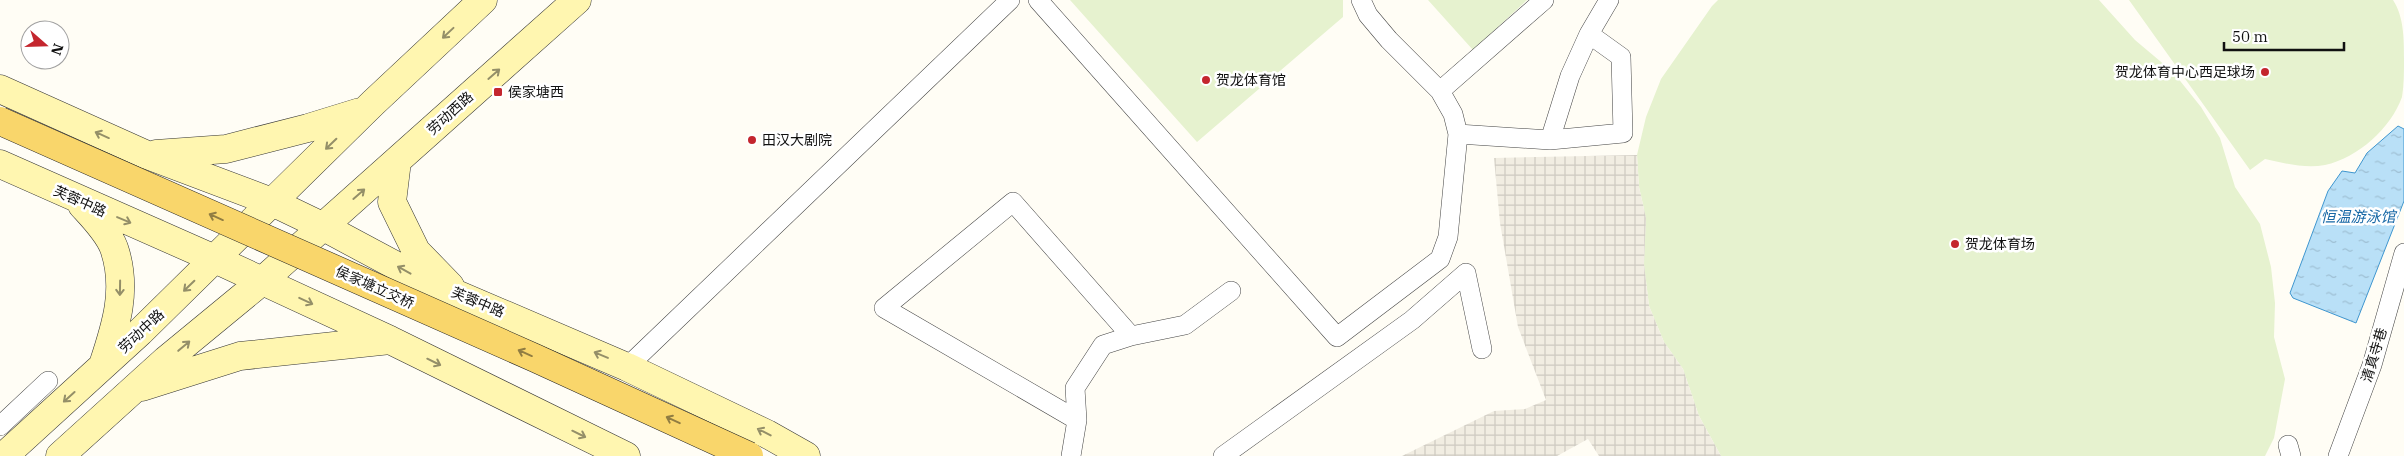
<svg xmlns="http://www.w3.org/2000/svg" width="2404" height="456" viewBox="0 0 2404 456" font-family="'IBM Plex Serif','Noto Sans SC',serif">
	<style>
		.pitch { fill: #e6f2cf }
		.plaza { fill: url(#plaza-grid) }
		.water { fill: url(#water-ripples); stroke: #3f96cf }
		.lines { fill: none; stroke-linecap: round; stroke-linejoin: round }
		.street-casing { stroke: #444; stroke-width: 20 }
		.secondary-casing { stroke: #333; stroke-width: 29 }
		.street { stroke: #fff; stroke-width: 19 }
		.secondary { stroke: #fff6b0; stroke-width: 28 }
		.primary-bridge-casing { stroke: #222; stroke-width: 29; stroke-linecap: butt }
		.primary-bridge { stroke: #f9d66b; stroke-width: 28 }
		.oneway { stroke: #948f68 }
		.oneway2 { stroke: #917d42 }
		.poi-dot { fill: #c4262e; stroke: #fff; stroke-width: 2 }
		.labels { text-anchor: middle; stroke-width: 5; stroke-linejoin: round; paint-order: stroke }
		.poi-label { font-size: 14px; fill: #111; stroke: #fff; text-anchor: start }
		.street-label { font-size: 14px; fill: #111; stroke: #fff }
		.water-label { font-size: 15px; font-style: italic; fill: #1768a6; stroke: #fff }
	</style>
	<defs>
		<pattern id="plaza-grid" width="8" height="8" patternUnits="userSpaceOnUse" patternTransform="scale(1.25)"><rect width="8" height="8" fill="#f1ede2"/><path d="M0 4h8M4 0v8" fill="none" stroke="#cecac1"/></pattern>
		<pattern id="water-ripples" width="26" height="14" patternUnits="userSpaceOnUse" patternTransform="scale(1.25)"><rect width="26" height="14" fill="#b9e0f7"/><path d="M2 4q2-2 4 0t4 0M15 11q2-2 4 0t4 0" fill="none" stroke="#9ebfd3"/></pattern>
	</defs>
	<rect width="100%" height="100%" fill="#fffdf5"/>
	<!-- pitch -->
	<path class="pitch" d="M1070,0H1343V17L1197,142Z
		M1428,0H1527L1473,50Z
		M1718,0H2099L2135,40L2173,72L2201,107L2220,138L2235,187L2260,224L2271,267L2275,303L2274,337L2285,379L2274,438L2265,456H1721L1699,416L1683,369L1664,342L1649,306L1644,264L1646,218L1639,187L1637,155L1646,117L1661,79L1712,6Z
		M2129,0H2393C2404,17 2404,39 2404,59C2404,71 2404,85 2402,97C2391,128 2358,158 2325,165C2305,169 2284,163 2265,159L2250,170Z"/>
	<!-- plaza -->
	<path class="plaza" d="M1637,155L1639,187L1646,218L1644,264L1649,306L1664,342L1683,369L1699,416L1721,456H1599L1588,439L1557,456H1402L1494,411L1525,409L1546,400L1518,327L1500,223L1494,158Z"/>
	<!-- water -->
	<path class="water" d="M2398,126L2404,129V201L2356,323L2293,298L2290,293L2328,191L2342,171L2355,173L2367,153Z"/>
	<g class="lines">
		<!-- street casing -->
		<g class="street-casing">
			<path id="street" d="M1038,0L1337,337L1440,259L1448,237L1458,134L1550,140L1623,133L1621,57L1589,34
				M1361,0L1368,15L1389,40L1440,91L1453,114L1458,134
				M1440,91L1544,0
				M1550,140L1570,76L1589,34L1609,0
				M627,367L1010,0
				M1077,420L884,308L1013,202L1131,336
				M0,426L48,381
				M2288,445L2291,456
				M1071,456L1077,420L1075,388L1103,345L1131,336L1185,325L1231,291
				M1223,456L1412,320L1466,273L1482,349
				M2338,456L2372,365L2404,253"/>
		</g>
		<!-- secondary casing -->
		<g class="secondary-casing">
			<path id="secondary" d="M0,89L147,155L272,202L322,226L419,278L627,367L767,434L806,456
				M156,154L226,149L308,128L360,112
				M397,161L392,202L416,251L450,286
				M0,164L217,260L390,340L626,456
				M82,205C93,217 108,232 114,248C128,289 116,326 103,365
				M142,387L240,356L390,340
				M4,456L140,332L373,103L483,0
				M60,456L166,360L262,281L577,0"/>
		</g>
		<!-- street -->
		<use href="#street" class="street"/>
		<!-- secondary -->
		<use href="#secondary" class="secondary"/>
		<!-- primary-bridge casing -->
		<g class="primary-bridge-casing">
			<path id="primary-bridge" d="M0,121L535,358L749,456"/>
		</g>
		<!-- primary-bridge -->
		<use href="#primary-bridge" class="primary-bridge"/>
	</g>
	<!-- one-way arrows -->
	<defs><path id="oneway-shaft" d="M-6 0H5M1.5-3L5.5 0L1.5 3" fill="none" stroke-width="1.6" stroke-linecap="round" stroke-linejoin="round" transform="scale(1.25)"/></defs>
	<g class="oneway">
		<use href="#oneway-shaft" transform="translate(448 33) rotate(137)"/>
		<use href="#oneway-shaft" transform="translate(494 74) rotate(-41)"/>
		<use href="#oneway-shaft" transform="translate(102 135) rotate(-156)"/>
		<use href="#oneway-shaft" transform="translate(331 144) rotate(136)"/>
		<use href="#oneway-shaft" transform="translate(359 194) rotate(-41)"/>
		<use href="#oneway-shaft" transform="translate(124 220) rotate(23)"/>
		<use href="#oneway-shaft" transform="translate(404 270) rotate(-151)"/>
		<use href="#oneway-shaft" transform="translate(189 286) rotate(136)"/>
		<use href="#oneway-shaft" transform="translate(120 288) rotate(91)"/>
		<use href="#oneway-shaft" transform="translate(306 301) rotate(25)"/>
		<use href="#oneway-shaft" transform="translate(184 346) rotate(-40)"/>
		<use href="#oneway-shaft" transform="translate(601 355) rotate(-157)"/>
		<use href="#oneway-shaft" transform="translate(434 362) rotate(26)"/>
		<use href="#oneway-shaft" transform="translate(69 397) rotate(138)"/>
		<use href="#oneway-shaft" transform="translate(764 432) rotate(-153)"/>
		<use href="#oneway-shaft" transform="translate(579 434) rotate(26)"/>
	</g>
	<g class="oneway2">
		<use href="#oneway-shaft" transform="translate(216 217) rotate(-156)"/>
		<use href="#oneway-shaft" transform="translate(525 353) rotate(-156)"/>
		<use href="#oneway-shaft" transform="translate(673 420) rotate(-155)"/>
	</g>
	<!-- markers -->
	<g class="poi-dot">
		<circle cx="2265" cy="72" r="5"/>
		<circle cx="1206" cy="80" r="5"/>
		<rect x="493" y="87" width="10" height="10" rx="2.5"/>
		<circle cx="752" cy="140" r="5"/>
		<circle cx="1955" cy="244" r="5"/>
	</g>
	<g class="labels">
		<!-- poi labels -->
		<g class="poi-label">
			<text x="2255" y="77" text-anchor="end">贺龙体育中心西足球场</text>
			<text x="1216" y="85">贺龙体育馆</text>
			<text x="508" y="97">侯家塘西</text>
			<text x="762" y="145">田汉大剧院</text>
			<text x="1965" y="249">贺龙体育场</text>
		</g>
		<!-- street labels -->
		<g class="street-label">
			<text transform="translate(450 113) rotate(-42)" y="5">劳动西路</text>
			<text transform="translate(80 201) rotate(24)" y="5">芙蓉中路</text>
			<text transform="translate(375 287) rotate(24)" y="5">侯家塘立交桥</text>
			<text transform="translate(478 302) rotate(23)" y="5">芙蓉中路</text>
			<text transform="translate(141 331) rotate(-43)" y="5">劳动中路</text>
			<text transform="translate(2374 355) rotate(-73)" y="5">清真寺巷</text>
		</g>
		<!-- water labels -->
		<g class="water-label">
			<text x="2358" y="222">恒温游泳馆</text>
		</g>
	</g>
	<!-- north arrow -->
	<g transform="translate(45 45) rotate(110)"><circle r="24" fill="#ffffff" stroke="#a0a0a0"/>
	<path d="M0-4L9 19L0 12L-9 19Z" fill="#c4262e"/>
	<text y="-8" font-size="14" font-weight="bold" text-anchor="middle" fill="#111111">N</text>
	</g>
	<!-- scale -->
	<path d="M2224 42v8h120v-8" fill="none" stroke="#111111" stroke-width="2.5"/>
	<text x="2232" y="42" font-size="15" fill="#111111" stroke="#ffffff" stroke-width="4" paint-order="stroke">50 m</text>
</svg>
